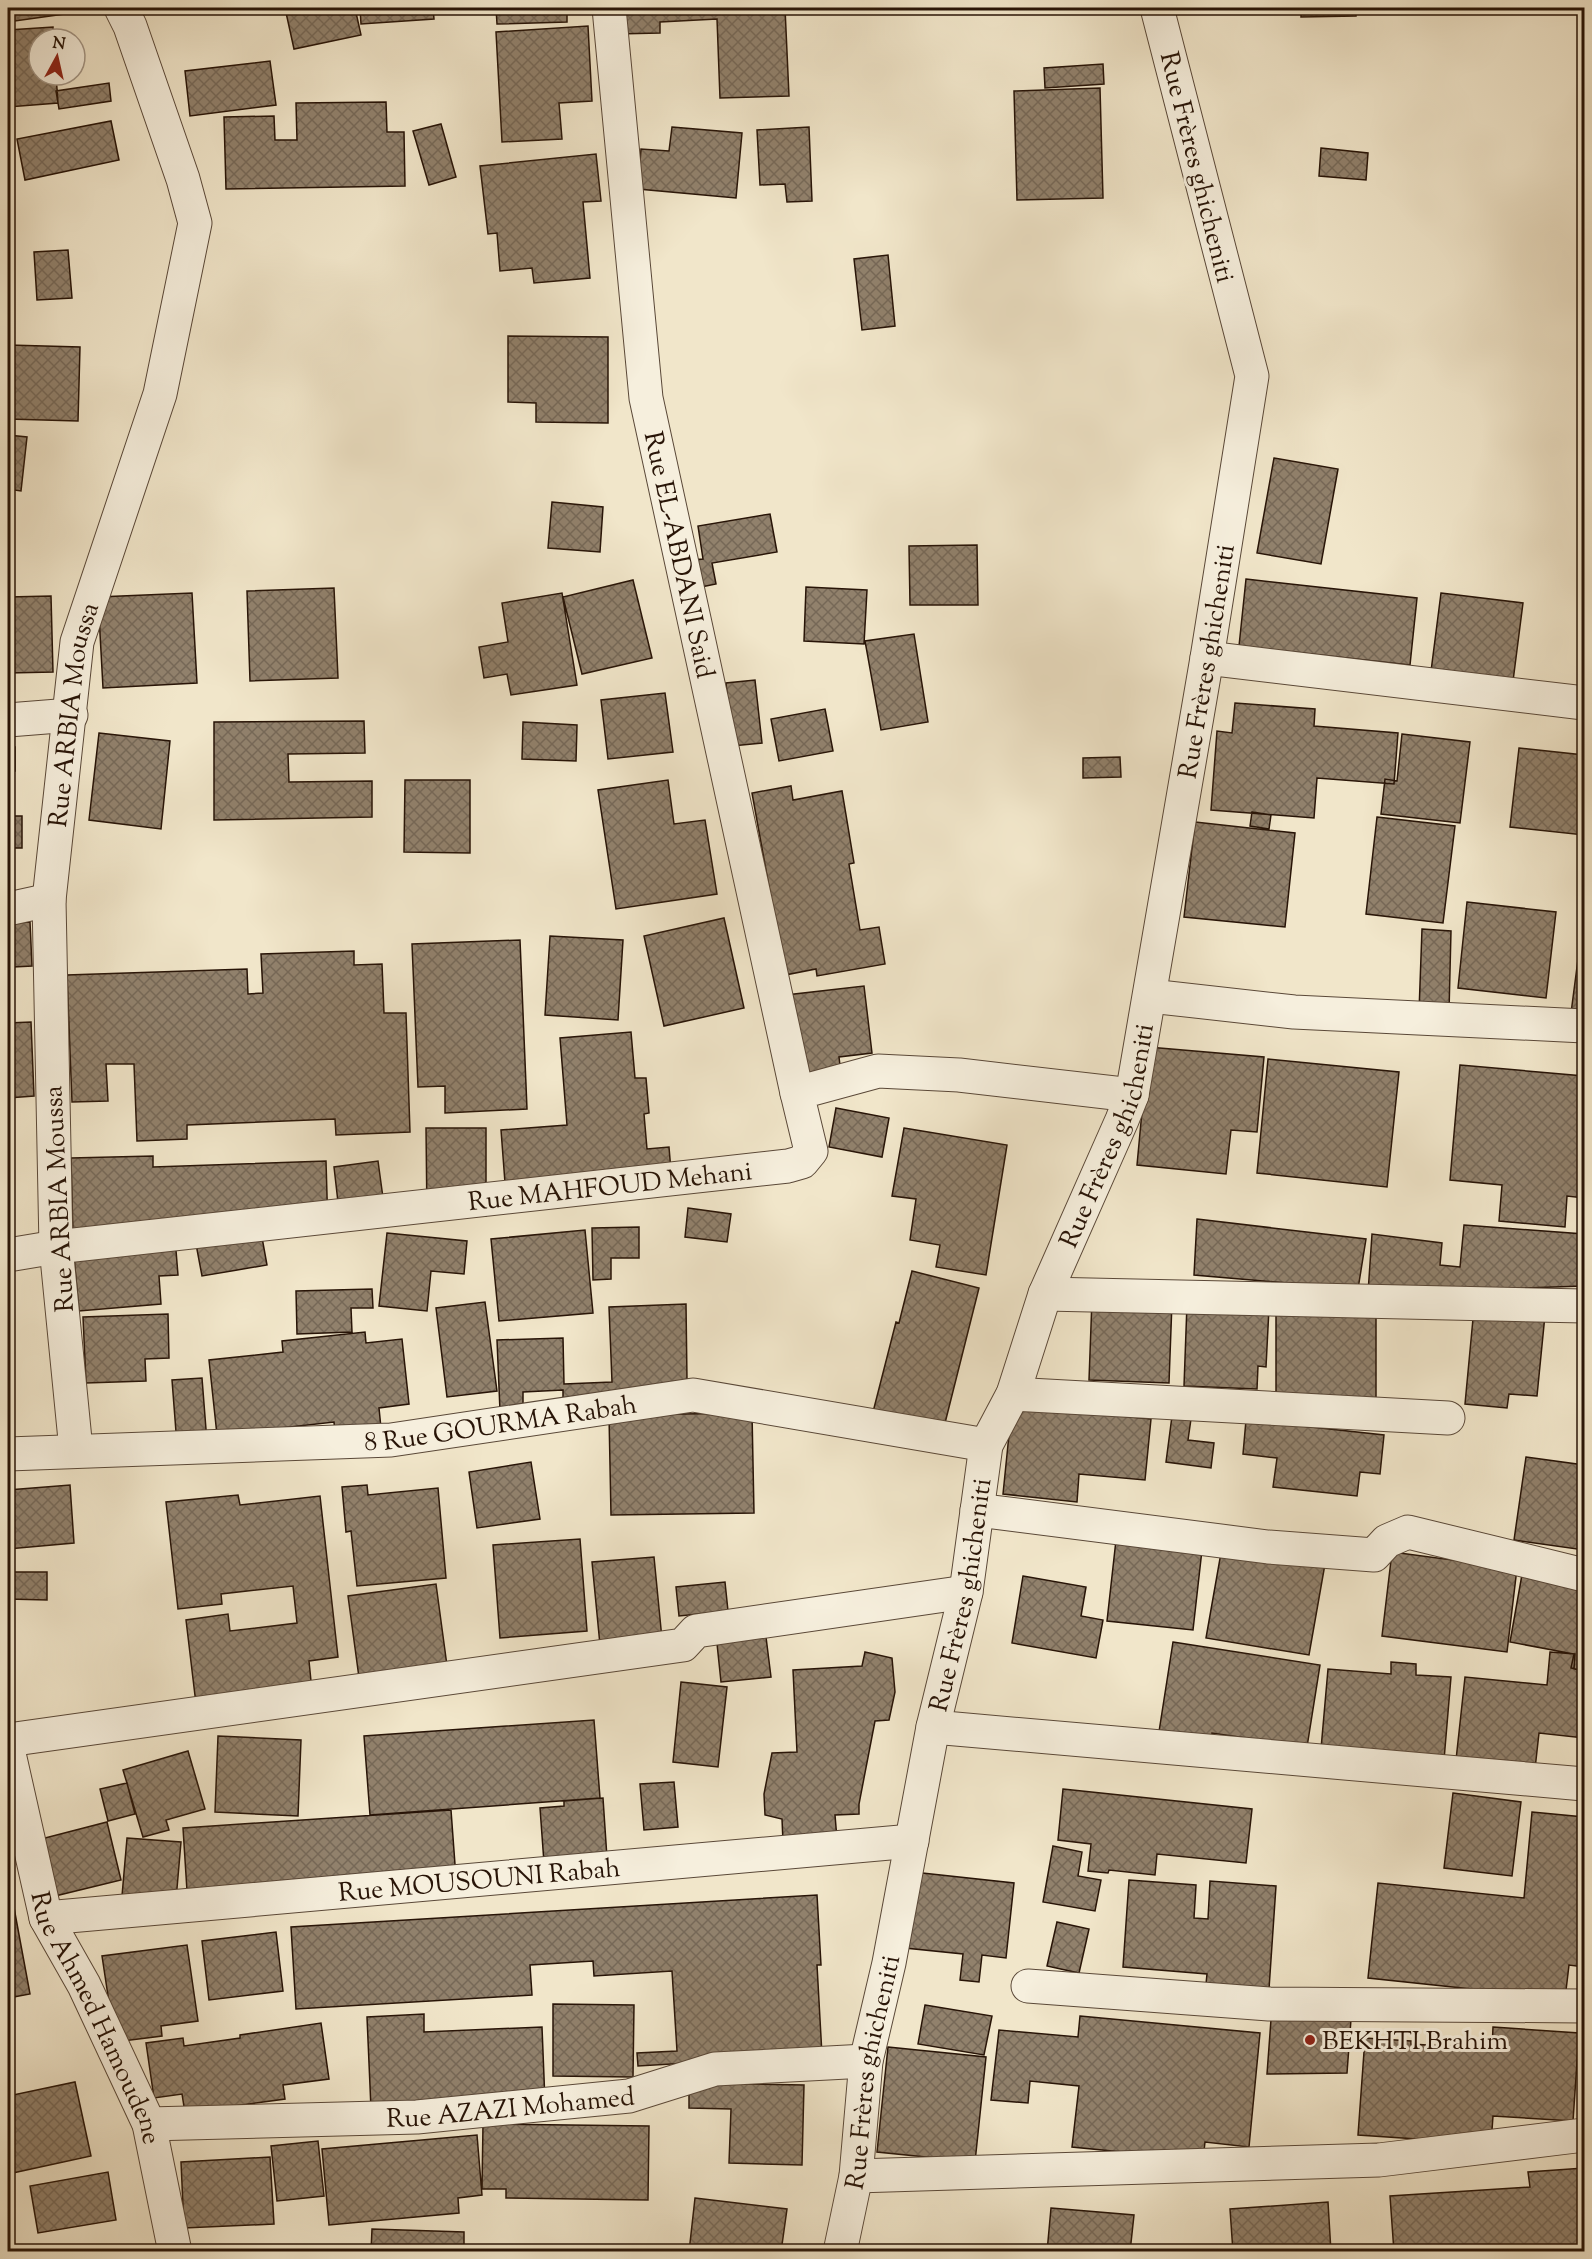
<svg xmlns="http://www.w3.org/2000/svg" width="1592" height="2259" viewBox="0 0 1592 2259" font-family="'Sorts Mill Goudy',serif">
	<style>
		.building { fill: url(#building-cross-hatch); stroke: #281407; stroke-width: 1.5 }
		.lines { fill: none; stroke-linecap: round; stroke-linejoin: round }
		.street-casing { stroke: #5a4838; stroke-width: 35 }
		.street { stroke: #f6efdd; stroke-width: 33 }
		.poi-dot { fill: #8f2418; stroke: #f6efdd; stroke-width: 2 }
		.labels { text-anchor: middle; stroke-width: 6; stroke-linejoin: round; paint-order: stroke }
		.street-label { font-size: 26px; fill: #281407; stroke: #f6efdd }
		.poi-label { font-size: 26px; fill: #281407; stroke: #f6efdd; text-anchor: start }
	</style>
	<defs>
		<pattern id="building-cross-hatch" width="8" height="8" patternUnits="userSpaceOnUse" patternTransform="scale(1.5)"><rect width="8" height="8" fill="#91816c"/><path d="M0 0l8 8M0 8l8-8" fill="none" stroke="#766857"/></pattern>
	</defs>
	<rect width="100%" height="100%" fill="#f1e6ca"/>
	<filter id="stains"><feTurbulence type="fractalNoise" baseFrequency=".00333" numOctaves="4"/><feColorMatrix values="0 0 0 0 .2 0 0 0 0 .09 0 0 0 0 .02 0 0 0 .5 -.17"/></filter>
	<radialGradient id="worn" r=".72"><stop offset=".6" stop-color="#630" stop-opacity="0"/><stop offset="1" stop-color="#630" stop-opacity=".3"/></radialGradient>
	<!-- building -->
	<path class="building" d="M8,8H63L64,14L8,22Z
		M285,8H355L361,35L294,49Z
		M360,8H433L434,19L361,24Z
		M496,8H567V22L497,24Z
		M615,8H785L789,96L720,98L717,19L660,22V33L616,34Z
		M1301,8H1356V16L1301,17Z
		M588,26L592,101L559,103L562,139L502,142L496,32Z
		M53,27V39H39V75H56L58,103L8,107V30Z
		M270,61L276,105L190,116L185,71Z
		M1103,64L1104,84L1045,88L1044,68Z
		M109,83L111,101L59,109L56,91Z
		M1100,88L1103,198L1017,200L1014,91Z
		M386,102L387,132H404L405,186L226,189L224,117L274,116L275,140H297L296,103Z
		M111,121L119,160L25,180L17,139Z
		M441,124L456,177L429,185L413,131Z
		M672,127L742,133L736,198L638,189L641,149L669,151Z
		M809,127L812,201L787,202L785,184L760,185L757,130Z
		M1321,148L1368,153L1366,180L1319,176Z
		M596,154L601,201L583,202L590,278L534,283L532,268L500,271L497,233L488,234L480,166Z
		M68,250L72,298L37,300L34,252Z
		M888,255L895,326L862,330L854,259Z
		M508,336L608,337V423L536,422V403L508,402Z
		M8,345L80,347L78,421L8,419Z
		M8,435L27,437L21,491L8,489Z
		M1274,458L1338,469L1321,564L1257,553Z
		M552,502L603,507L600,552L548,548Z
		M770,514L777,552L712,563L716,584L696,588L691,560L703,559L698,526Z
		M977,545L978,605H910L909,546Z
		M1246,579L1417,598L1410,665L1239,646Z
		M633,580L652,658L582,674L563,597Z
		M806,587L867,590L864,644L804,641Z
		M334,588L338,678L250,681L247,591Z
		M192,593L197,683L103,688L98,597Z
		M562,593L577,685L511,695L507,674L484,678L479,647L508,642L502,603Z
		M1441,593L1523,603L1512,689L1430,679Z
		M51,596L53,672L8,673V597Z
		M914,634L928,722L881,730L865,641Z
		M755,680L762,743L732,746L726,683Z
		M665,693L673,752L608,759L601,700Z
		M1235,703L1315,709L1314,726L1398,733L1394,784L1317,778L1314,818L1211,810L1217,731L1232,733Z
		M825,709L833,751L779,761L771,719Z
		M364,721L365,753L288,754L289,782L372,781V817L214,820V722Z
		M523,722L577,725L576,761L522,759Z
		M99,733L170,741L161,829L89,820Z
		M1402,734L1470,742L1460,823L1381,814L1385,779L1397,781Z
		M8,747H15V771H8Z
		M1519,748L1584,755V835L1510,827Z
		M1120,757L1121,777L1083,778V758Z
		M405,780H470V853L404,852Z
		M668,780L674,824L705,820L717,894L616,909L598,790Z
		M791,786L793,800L842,791L854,863L849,864L860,930L879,927L885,964L817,976L816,969L785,975L752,793Z
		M1252,812L1271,815L1269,829L1250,826Z
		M8,816H22V848H8Z
		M1377,817L1455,826L1443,923L1366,914Z
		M1195,822L1295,833L1285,927L1184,917Z
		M1467,902L1556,912L1546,998L1458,988Z
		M1584,913V1015L1571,1013Z
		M724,918L744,1008L664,1026L644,936Z
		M30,922L32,966L13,967L14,1001H8V923Z
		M1422,929L1451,931L1449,1012H1419Z
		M550,936L623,940L618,1020L545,1015Z
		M520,940L527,1109L445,1113V1086L418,1087L412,944Z
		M354,951V965L382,964L384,1013H406L410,1132L336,1135L335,1119L187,1125V1139L137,1141L134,1064H106L108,1101L72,1102L67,975L247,969L248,994L263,993L261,954Z
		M864,986L872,1053L839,1057L841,1074L796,1079L786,995Z
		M31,1022L34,1096L8,1098V1023Z
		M631,1032L635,1078H646L649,1113L644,1114L647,1149L669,1147L672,1183L506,1196L501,1130L567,1125L560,1038Z
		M1148,1047L1264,1057L1257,1132L1231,1130L1226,1174L1137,1165Z
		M1268,1059L1399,1072L1387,1187L1257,1173Z
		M1460,1065L1584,1076V1198L1567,1196L1565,1227L1499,1221L1502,1185L1450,1180Z
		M836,1108L889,1118L882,1157L829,1147Z
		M426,1128H486V1216L427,1217Z
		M904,1128L1007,1145L986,1275L936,1267L940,1245L910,1240L916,1199L892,1196Z
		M153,1156V1167L326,1161L328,1229L73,1237L71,1158Z
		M378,1161L384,1205L339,1211L334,1167Z
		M688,1208L731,1214L727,1242L685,1237Z
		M1197,1219L1366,1239L1358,1289L1194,1275Z
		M1464,1225L1584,1234V1286L1368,1293L1372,1234L1442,1243L1440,1265L1460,1267Z
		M639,1227V1258H611V1279L593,1280L592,1228Z
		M585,1230L593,1313L499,1321L491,1239Z
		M261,1232L267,1265L202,1276L196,1244Z
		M387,1233L467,1241L464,1274L431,1271L427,1311L379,1306Z
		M175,1238L178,1275L159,1276L161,1304L79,1311L73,1246Z
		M912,1271L979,1288L943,1431L873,1412L896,1322L899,1323Z
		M372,1289L373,1308H351L352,1332L297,1334L296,1291Z
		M1092,1299L1172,1302L1169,1383L1089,1380Z
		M485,1302L497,1391L447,1397L436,1308Z
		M686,1304L687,1380L563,1406V1390L523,1392V1410L500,1411L497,1340L563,1338L564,1384L612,1382L609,1307Z
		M1187,1304L1269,1308L1266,1367L1258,1366L1257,1389L1184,1386Z
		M1276,1307H1376V1401H1276Z
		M1474,1308L1545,1315L1537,1396L1509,1394L1507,1408L1465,1404Z
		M168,1314L169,1358L145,1359L146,1381L86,1383L83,1317Z
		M365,1332L366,1343L402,1339L409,1404L379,1408L381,1428L335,1433L334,1422L217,1435L209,1360L283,1352L282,1341Z
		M202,1378L207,1442L177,1445L172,1380Z
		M1012,1405L1151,1419L1145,1480L1079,1474L1077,1502L1003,1494Z
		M752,1413L754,1513L611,1515L609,1415Z
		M1172,1416L1191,1419L1188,1440L1214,1443L1211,1468L1166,1462Z
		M1246,1420L1384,1435L1380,1474L1360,1472L1357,1496L1273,1487L1277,1458L1243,1454Z
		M1526,1457L1584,1465V1550L1514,1540Z
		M531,1462L540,1519L477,1528L469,1472Z
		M70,1485L74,1543L8,1549V1490Z
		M367,1485L368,1495L438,1488L446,1578L357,1586L351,1531L346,1532L342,1487Z
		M238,1495L240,1505L320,1496L338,1657L309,1661L312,1691L196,1704L186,1620L228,1614L230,1631L297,1623L293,1586L221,1594L222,1604L178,1609L166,1502Z
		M580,1539L587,1631L500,1638L493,1545Z
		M1116,1540L1202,1550L1193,1630L1107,1621Z
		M1222,1547L1325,1564L1309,1655L1206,1638Z
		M1392,1552L1452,1560V1552L1518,1560L1507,1652L1382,1636Z
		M654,1557L662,1639L600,1645L592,1562Z
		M1523,1569L1584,1581V1671L1571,1668L1574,1654L1510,1642Z
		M8,1572H47V1600L8,1599Z
		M1023,1576L1086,1587L1081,1616L1103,1620L1096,1658L1012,1643Z
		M725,1582L728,1611L679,1616L676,1587Z
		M436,1584L448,1673L360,1685L348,1596Z
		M765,1629L771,1677L721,1682L716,1634Z
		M1173,1642L1320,1665L1307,1747L1212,1733L1211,1746L1158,1738Z
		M865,1652L892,1658L895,1692L889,1720L875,1721L859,1804V1814L835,1815L837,1839L783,1842L782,1819L765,1815L764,1794L772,1753L797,1752L793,1670L862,1666Z
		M1550,1652L1575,1654L1574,1669L1584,1671V1738L1539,1733L1535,1769L1456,1760L1465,1677L1547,1685Z
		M1391,1662L1416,1664V1675L1451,1677L1444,1760L1321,1749L1328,1669L1391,1674Z
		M681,1682L727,1687L718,1767L673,1762Z
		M594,1720L600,1798L370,1815L364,1736Z
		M218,1736L301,1740L298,1816L215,1812Z
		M188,1751L205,1809L166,1820L169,1830L143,1837L123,1770Z
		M674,1782L678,1827L644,1830L640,1784Z
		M127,1783L135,1814L108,1821L100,1789Z
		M1063,1789L1252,1809L1246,1863L1157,1854L1155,1875L1109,1870L1108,1873L1088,1871L1091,1844L1058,1840Z
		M1453,1793L1521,1802L1512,1876L1444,1868Z
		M603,1798L607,1858L544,1863L540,1808L564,1806V1801Z
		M451,1810L456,1878L187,1891L183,1828Z
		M1532,1812L1584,1817V1967L1569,1965L1565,1999L1368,1978L1378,1883L1524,1898Z
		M107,1822L121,1880L55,1896L41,1839Z
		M127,1838L181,1842L176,1900L122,1896Z
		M1053,1846L1082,1852L1078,1876L1101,1880L1095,1911L1043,1902Z
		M913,1872L1014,1883L1006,1958L982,1955L979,1982L960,1980L963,1954L905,1948Z
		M1129,1880L1196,1885L1194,1918L1208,1919L1210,1881L1276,1886L1269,1989L1206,1984L1207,1974L1123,1967Z
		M8,1886H10L30,1994L8,1998Z
		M817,1895L821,1965H817L822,2055L638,2066L637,2053L677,2051L672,1971L594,1976L593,1961L530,1965L532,1995L296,2009L291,1927Z
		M1057,1922L1089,1929L1079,1973L1047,1966Z
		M276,1932L283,1991L209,2000L202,1941Z
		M187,1945L198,2021L161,2026L162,2036L115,2042L102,1956Z
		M553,2004L634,2005L633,2077L553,2076Z
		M925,2005L992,2016L984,2055L918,2044Z
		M1272,2006H1352L1347,2073L1267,2074Z
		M424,2014V2032L542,2027L545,2102L371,2109L367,2017Z
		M1080,2016L1260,2033L1249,2147L1205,2142L1203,2160L1072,2147L1079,2086L1030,2081L1028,2103L991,2100L999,2030L1078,2037Z
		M321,2023L329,2079L283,2085L285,2099L185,2113L182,2094L154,2098L146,2043L183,2038L184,2046L240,2038V2035Z
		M1493,2027L1579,2033L1573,2121L1493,2116L1491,2144L1358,2135L1365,2038L1411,2041V2044L1492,2049Z
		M888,2047L986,2057L975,2162L877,2152Z
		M75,2082L91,2156L8,2174V2096Z
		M689,2083L804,2085L802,2165L729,2163L731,2109L689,2108Z
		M483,2124L649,2126L648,2200L506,2198V2189H482Z
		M477,2135L482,2195L458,2198L459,2213L329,2225L322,2149Z
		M318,2141L324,2196L277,2201L271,2146Z
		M270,2157L274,2224L184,2228L181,2162Z
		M1584,2168V2252H1394L1390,2196L1530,2187L1528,2172Z
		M108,2172L116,2220L38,2233L30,2186Z
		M695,2198L787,2209L781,2252H689Z
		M1328,2202L1331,2252H1233L1230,2209Z
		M1051,2208L1134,2215L1130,2252H1047Z
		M372,2229L464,2232V2252H371Z"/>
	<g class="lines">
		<!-- street casing -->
		<g class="street-casing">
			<g id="street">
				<path id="s1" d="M609,8L646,398L797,1093"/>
				<path d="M1207,658L1584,703"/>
				<path d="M8,720L71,715"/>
				<path d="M8,909L49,900"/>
				<path d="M1150,996L1294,1012L1584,1026"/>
				<path id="s2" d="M8,1255L56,1247L788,1166L802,1162L811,1151L797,1093L878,1071L959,1075L1132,1095"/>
				<path d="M1045,1294L1584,1306"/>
				<path d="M1013,1394L1448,1418"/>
				<path id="s3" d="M76,1450L56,1247L49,900L77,642L160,394L195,223L183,179L130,26L121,8"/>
				<path id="s4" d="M8,1454L391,1440L693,1395L986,1445"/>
				<path d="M977,1510L1268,1547L1374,1555L1387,1541L1408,1532L1584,1575"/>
				<path d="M933,1727L1584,1784"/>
				<path d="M8,1740L683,1645L696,1631L966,1592"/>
				<path id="s5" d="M8,1749L46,1918L84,1985L149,2124L175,2252"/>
				<path id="s6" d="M46,1918L912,1841"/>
				<path d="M1028,1986L1269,2004L1584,2006"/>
				<path id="s7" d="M149,2124L417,2117L629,2096L715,2069L866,2061"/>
				<path d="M856,2176L1379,2160L1584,2135"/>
				<path id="s8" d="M840,2252L856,2176L866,2061L889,1963L933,1727L966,1592L986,1445L1013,1394L1045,1294L1122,1120L1132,1095L1207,658L1252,376L1157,8"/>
			</g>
		</g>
		<!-- street -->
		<use href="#street" class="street"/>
	</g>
	<!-- markers -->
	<circle class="poi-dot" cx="1310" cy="2040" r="6"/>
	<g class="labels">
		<!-- street labels -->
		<g class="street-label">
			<text transform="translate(1198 167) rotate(76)" y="9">Rue Frères ghicheniti</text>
			<text dy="9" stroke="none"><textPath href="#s1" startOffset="552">Rue EL-ABDANI Said</textPath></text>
			<text dy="9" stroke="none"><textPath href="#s8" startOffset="1641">Rue Frères ghicheniti</textPath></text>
			<text dy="9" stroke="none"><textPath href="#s3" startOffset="738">Rue ARBIA Moussa</textPath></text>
			<text dy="9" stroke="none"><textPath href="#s8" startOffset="1155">Rue Frères ghicheniti</textPath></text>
			<text dy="9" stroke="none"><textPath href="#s2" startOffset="606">Rue MAHFOUD Mehani</textPath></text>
			<text transform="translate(58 1199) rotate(-93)" y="9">Rue ARBIA Moussa</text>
			<text dy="9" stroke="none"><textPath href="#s4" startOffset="494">8 Rue GOURMA Rabah</textPath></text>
			<text dy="9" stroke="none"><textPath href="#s8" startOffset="669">Rue Frères ghicheniti</textPath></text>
			<text dy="9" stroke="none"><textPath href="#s6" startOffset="435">Rue MOUSOUNI Rabah</textPath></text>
			<text dy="9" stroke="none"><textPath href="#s5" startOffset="285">Rue Ahmed Hamoudene</textPath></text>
			<text dy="9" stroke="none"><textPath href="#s8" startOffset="183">Rue Frères ghicheniti</textPath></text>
			<text dy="9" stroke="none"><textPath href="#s7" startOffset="362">Rue AZAZI Mohamed</textPath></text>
		</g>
		<!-- poi labels -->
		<g class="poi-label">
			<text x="1322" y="2049">BEKHTI Brahim</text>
		</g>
	</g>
	<!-- margin -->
	<rect width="1592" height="2259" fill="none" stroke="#f1e6ca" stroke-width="30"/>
	<rect x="9" y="9" width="1574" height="2241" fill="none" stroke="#281407" stroke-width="3"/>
	<rect x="15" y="15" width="1562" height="2229" fill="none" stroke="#281407" stroke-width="1.5"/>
	<!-- north arrow -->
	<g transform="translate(57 57) rotate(8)"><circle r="28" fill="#f6efdd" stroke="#a49787" stroke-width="1.5"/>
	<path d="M0-4.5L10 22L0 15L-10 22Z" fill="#8f2418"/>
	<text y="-9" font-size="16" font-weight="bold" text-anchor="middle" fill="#281407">N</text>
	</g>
	<rect width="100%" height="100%" filter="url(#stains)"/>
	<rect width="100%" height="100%" fill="url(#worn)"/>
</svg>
